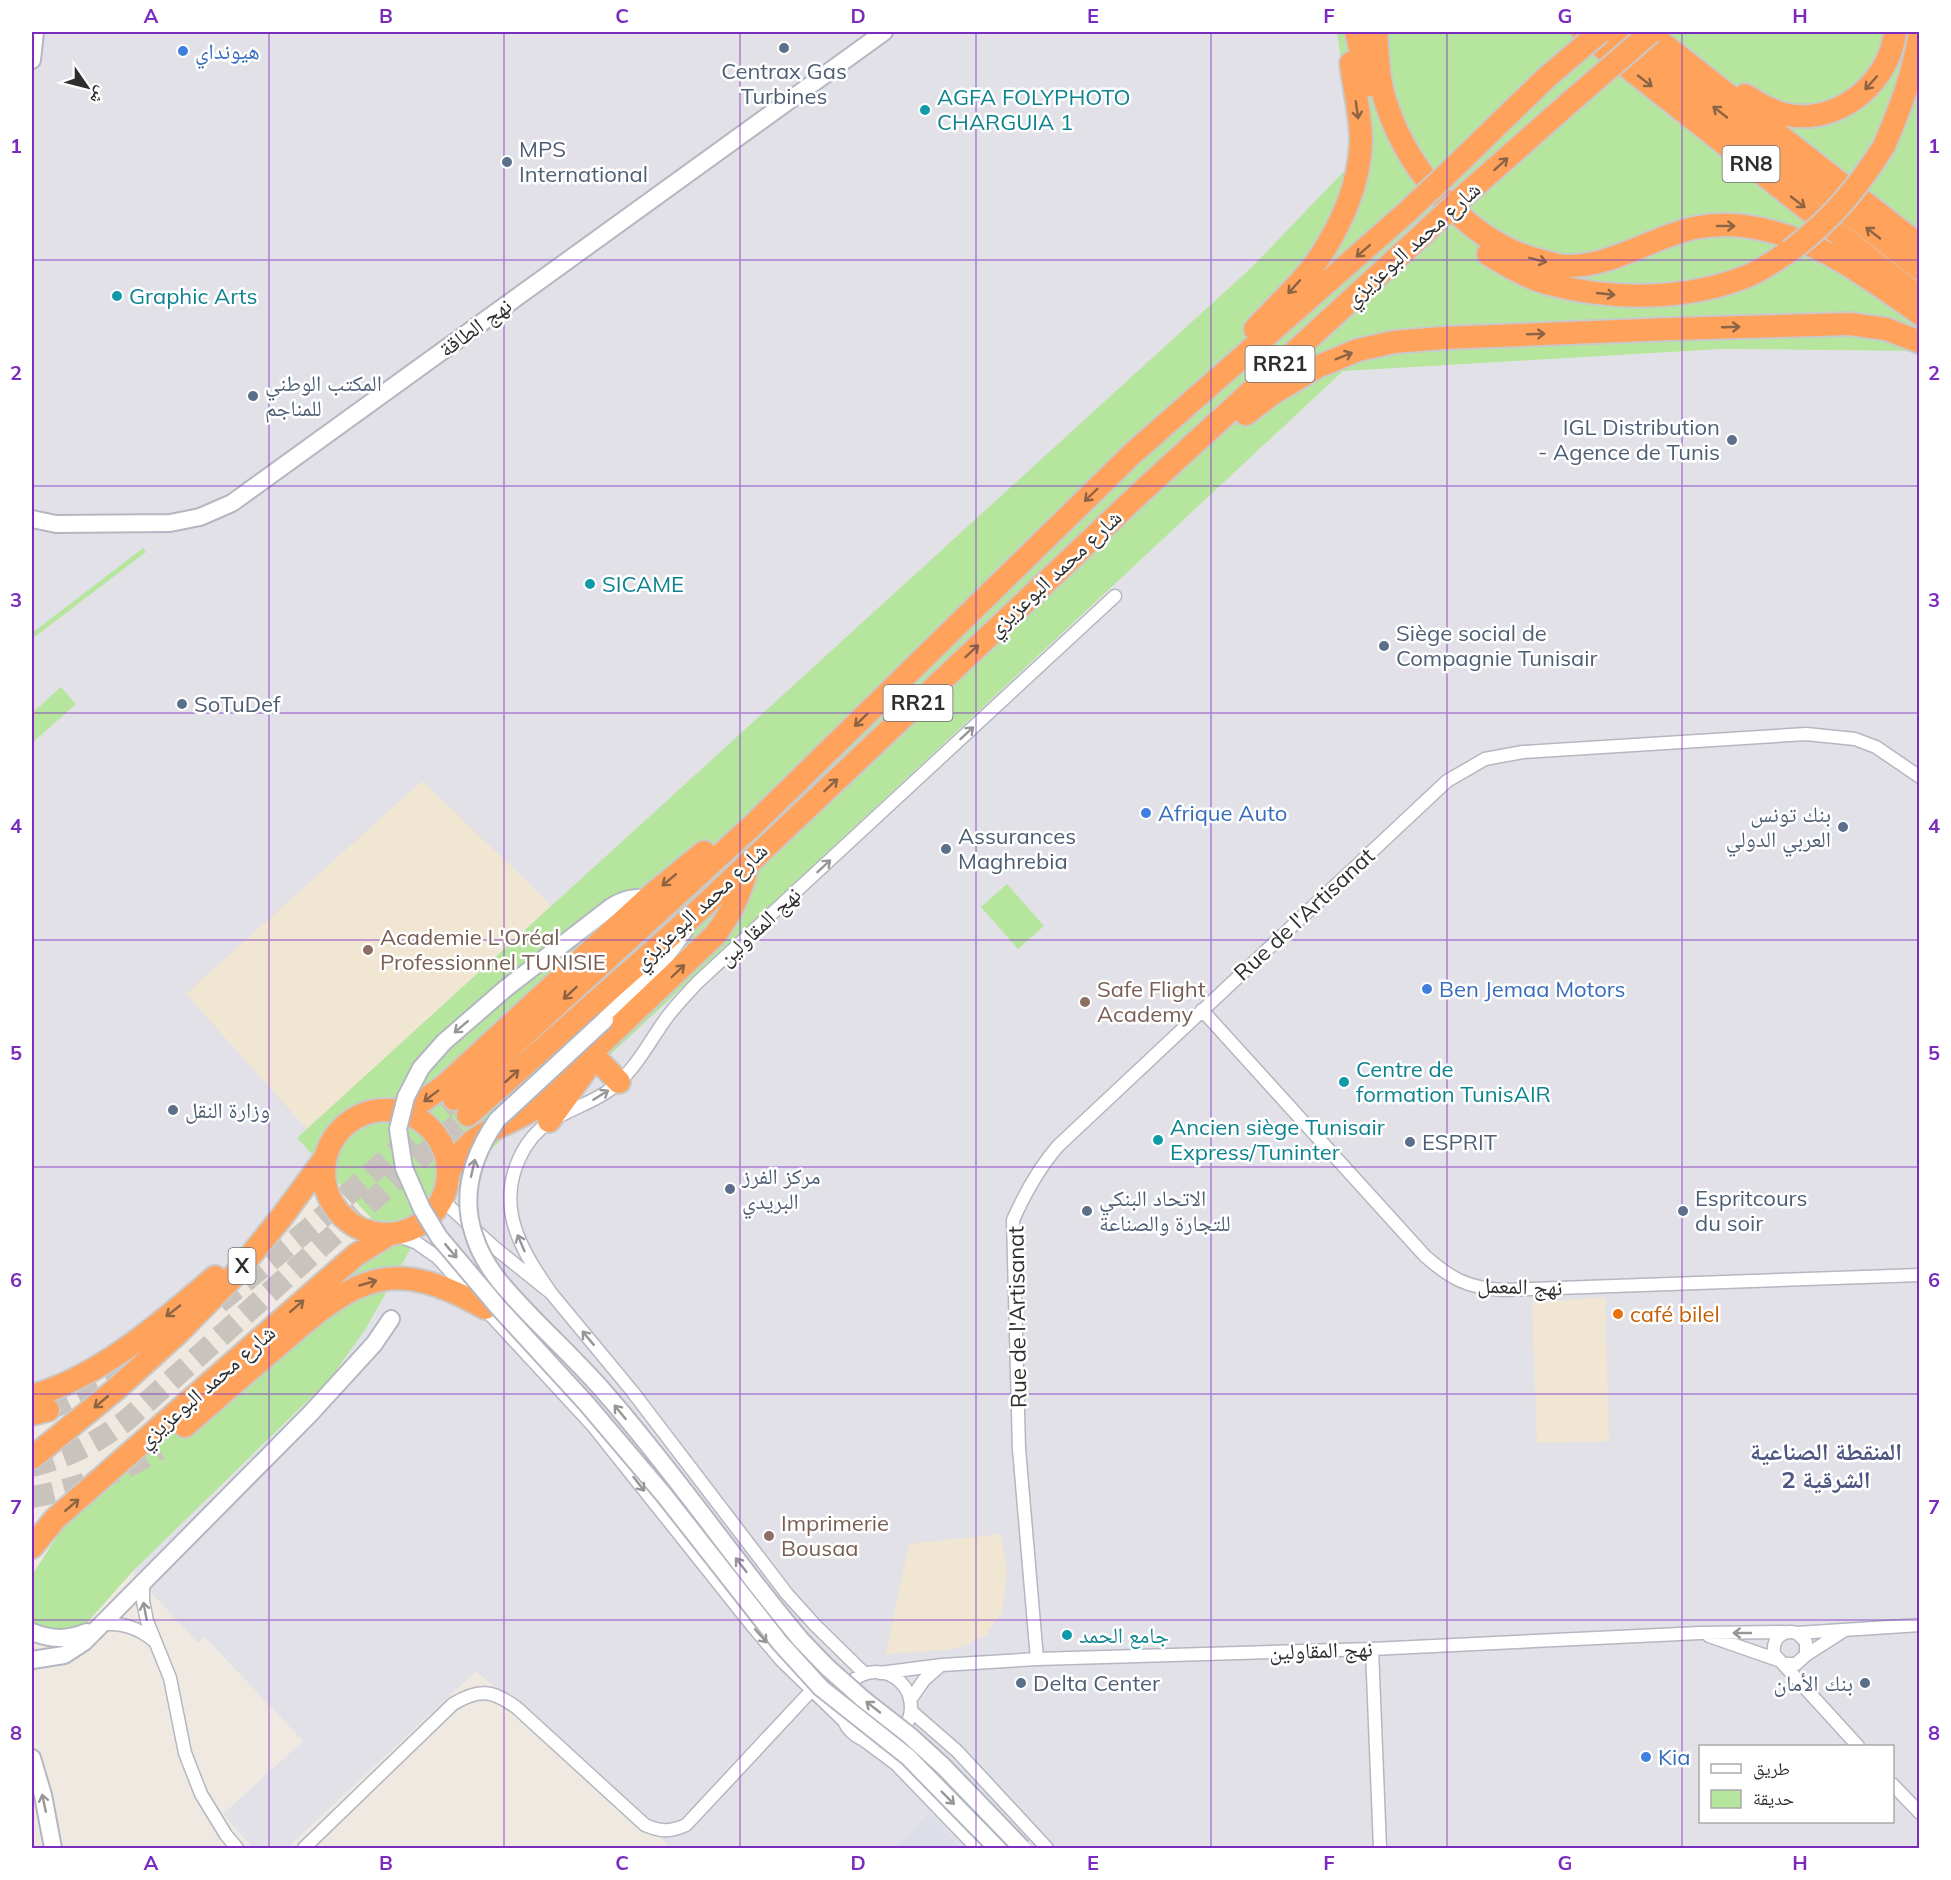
<svg xmlns="http://www.w3.org/2000/svg" width="1951" height="1880" viewBox="0 0 1951 1880" font-family="Mulish,'Noto Naskh Arabic',sans-serif">
	<style>
		.industrial { fill: #e3e1e8; fill-rule: evenodd }
		.education { fill: #f0e6d1 }
		.airport { fill: #dcdee8 }
		.green { fill: #b6e59e }
		.lines { fill: none; stroke-linecap: round; stroke-linejoin: round }
		.highway-tunnel { stroke: #c8c4bd; stroke-width: 22; stroke-dasharray: 22 11; stroke-linecap: butt }
		.street-casing { stroke: #b4b7c1; stroke-width: 15 }
		.secondary-casing { stroke: #b4b7c1; stroke-width: 20 }
		.highway-casing { stroke: #c9c9c9; stroke-width: 26 }
		.street { stroke: #fff; stroke-width: 12 }
		.secondary { stroke: #fff; stroke-width: 16 }
		.highway { stroke: #ffa35c; stroke-width: 22 }
		.secondary-bridge-casing { stroke: #b4b7c1; stroke-width: 20; stroke-linecap: butt }
		.highway-bridge-casing { stroke: #c9c9c9; stroke-width: 26; stroke-linecap: butt }
		.secondary-bridge { stroke: #fff; stroke-width: 16 }
		.highway-bridge { stroke: #ffa35c; stroke-width: 22 }
		.oneway { stroke: #8c6343 }
		.oneway2 { stroke: #969696 }
		.grid { fill: none; stroke: #7b2cbf; stroke-width: 1.5; stroke-opacity: 0.55 }
		.service-dot { fill: #5c6f8a; stroke: #fff; stroke-width: 2 }
		.shop-dot { fill: #3f7fe0; stroke: #fff; stroke-width: 2 }
		.culture-dot { fill: #0f9aa8; stroke: #fff; stroke-width: 2 }
		.education-dot { fill: #8d6e63; stroke: #fff; stroke-width: 2 }
		.food-dot { fill: #e8710a; stroke: #fff; stroke-width: 2 }
		.labels { text-anchor: middle; stroke-width: 5; stroke-linejoin: round; paint-order: stroke }
		.shield { fill: #fff; stroke: #6d6d6d; stroke-width: 1.5 }
		.shield-label { font-size: 21px; font-weight: bold; fill: #2e2e2e }
		.shop-label { font-size: 22px; fill: #366cbe; stroke: #fff; text-anchor: start }
		.service-label { font-size: 22px; fill: #4e5e75; stroke: #fff; text-anchor: start }
		.culture-label { font-size: 22px; fill: #0d838f; stroke: #fff; text-anchor: start }
		.street-label { font-size: 22px; fill: #2e2e2e; stroke: #fff }
		.education-label { font-size: 22px; fill: #785e54; stroke: #fff; text-anchor: start }
		.food-label { font-size: 22px; fill: #c56008; stroke: #fff; text-anchor: start }
		.neighbourhood-label { font-size: 24px; font-weight: bold; fill: #4d5680; stroke: #fff }
		.neatline { fill: none; stroke: #7b2cbf; stroke-width: 2 }
		.grid-label { font-size: 20px; text-anchor: middle; font-weight: bold; fill: #7b2cbf }
	</style>
	<rect width="100%" height="100%" fill="#efe9e1"/>
	<!-- industrial -->
	<path class="industrial" d="M32,32H1337L1353,147L1349,166L1168,401L201,1299L32,1403Z
		M1723,349L1919,351V1848H961L927,1813L893,1848H670L596,1773L476,1671L287,1848H253L223,1814L303,1741L205,1637L198,1643L132,1572L330,1379L365,1330L423,1227L466,1173L510,1132L594,1070L1343,371ZM1700,1746H1892V1822H1700Z"/>
	<!-- education -->
	<path class="education" d="M422,781L542,896L550,907L307,1129L186,994Z
		M1605,1297L1609,1441L1537,1443L1532,1303Z
		M1001,1534L1007,1573L1002,1612L985,1636L955,1649L886,1654L909,1544Z"/>
	<!-- airport -->
	<path class="airport" d="M928,1813L961,1848H893Z"/>
	<!-- green -->
	<path class="green" d="M1337,32H1919V351L1723,349L1343,371L594,1070L510,1132L466,1173L447,1196L423,1227L365,1330L330,1379L132,1572L86,1624L66,1634L38,1632L32,1624V1575L63,1527L382,1230L297,1138L1252,267L1349,166L1353,147Z
		M143,548L146,552L32,639V633Z
		M61,687L76,704L32,743V713Z
		M1007,884L1044,926L1018,949L981,907Z"/>
	<g class="lines">
		<!-- highway-tunnel -->
		<path class="highway-tunnel" d="M219,1303L317,1222L454,1099
			M48,1410L105,1383L133,1367
			M32,1466C69,1457 98,1442 128,1419L468,1115
			M32,1497C78,1489 118,1474 159,1449"/>
		<!-- street casing -->
		<g class="street-casing">
			<path id="street" d="M1202,1010L1425,1256C1451,1279 1468,1288 1503,1290L1920,1275
				M442,1200L495,1248L551,1293L632,1391L787,1594L815,1625L865,1674
				M394,1234L417,1243L437,1257L593,1426L754,1628L781,1660L845,1722
				M551,1293C522,1251 496,1210 519,1159C526,1143 537,1130 551,1121C573,1107 599,1101 618,1083C637,1066 650,1041 665,1020C674,1007 686,995 698,982L1115,596
				M143,1581V1601L147,1621L170,1678L185,1753L201,1794L226,1835L237,1848
				M101,1624C122,1623 137,1627 153,1640
				M1797,1633L1920,1625
				M1709,1636L1778,1660
				M1372,1649L1380,1848
				M1806,1655L1845,1630
				M1037,1659L1019,1449L1013,1220C1025,1193 1038,1169 1058,1146L1447,781L1485,759L1523,752L1806,734L1855,739L1876,747L1920,777
				M1783,1664H1796L1806,1655V1642L1797,1633C1782,1629 1772,1639 1774,1654L1858,1746
				M841 1707a35 35 0 1 1 70 0a35 35 0 1 1-70 0Z
				M880,1673L942,1665L1037,1659L1372,1649L1700,1633L1784,1632
				M910,1700L924,1680L941,1665
				M911,1711L957,1751L1047,1848
				M865,1741L896,1764L977,1848
				M1892,1784L1920,1813
				M304,1848L453,1704C479,1688 493,1690 517,1708L645,1825C661,1832 670,1832 686,1825L811,1691"/>
		</g>
		<!-- secondary casing -->
		<g class="secondary-casing">
			<path id="secondary" d="M32,60L35,32
				M32,519L56,524L170,523L200,517L232,503L884,32
				M505,989L611,907C624,899 633,897 648,898
				M605,1020C634,993 661,965 684,931
				M32,1632C52,1640 67,1640 87,1632
				M32,1660L64,1655L84,1642L310,1414L374,1344L391,1319
				M32,1758L43,1795L53,1848"/>
		</g>
		<!-- highway casing -->
		<g class="highway-casing">
			<path id="highway" d="M1356,32L1369,85
				M1376,32C1378,55 1378,81 1386,103C1409,174 1472,246 1546,262C1552,263 1558,266 1564,266C1610,268 1650,238 1694,228C1709,225 1727,224 1743,226C1812,234 1865,275 1920,314
				M1583,32L1911,291
				M1617,32L1920,269
				M1648,32L1920,246
				M1745,95C1761,105 1778,115 1796,116C1845,120 1890,79 1895,32
				M1884,146C1900,109 1914,72 1920,32
				M1443,178L1546,78
				M1457,202L1569,103
				M1488,254C1506,265 1526,277 1546,283C1611,301 1687,301 1750,275C1764,269 1777,259 1790,251
				M1255,329C1275,307 1300,285 1317,261C1341,226 1360,183 1361,141C1361,116 1354,88 1351,63
				M1246,414L1272,394L1317,367L1358,350L1394,342L1442,338L1670,329L1850,324L1886,329L1920,342
				M591,1053L619,1082
				M454,1099L753,825L1132,454L1407,212
				M324 1172a62 62 0 1 1 124 0a62 62 0 1 1-124 0Z
				M405,1113L443,1087L648,898L704,852
				M468,1115L697,912L1139,494L1422,235
				M549,1121L585,1071
				M448,1174C469,1130 493,1133 530,1111L715,935C732,913 742,891 748,863
				M32,1396C101,1376 161,1323 215,1277
				M32,1414L48,1410
				M185,1426C217,1398 249,1370 282,1342C356,1277 392,1255 485,1308
				M32,1458L115,1390L180,1331L233,1277L281,1218L326,1157
				M32,1547L55,1519L341,1268L356,1255L388,1235"/>
		</g>
		<!-- street -->
		<use href="#street" class="street"/>
		<!-- secondary -->
		<use href="#secondary" class="secondary"/>
		<!-- highway -->
		<use href="#highway" class="highway"/>
		<!-- secondary-bridge casing -->
		<g class="secondary-bridge-casing">
			<path id="secondary-bridge" d="M505,989L444,1042L421,1068L406,1097L398,1129L404,1168L422,1209L439,1237L498,1307L586,1403L664,1495L780,1643L821,1688L908,1757L997,1848
				M605,1020L497,1120C473,1155 460,1194 474,1235C484,1268 508,1292 531,1316C556,1342 583,1367 606,1394C675,1473 734,1560 801,1640L827,1667L863,1699L909,1735L943,1766L1022,1848"/>
		</g>
		<!-- highway-bridge casing -->
		<g class="highway-bridge-casing">
			<path id="highway-bridge" d="M1546,78L1600,32
				M1569,103L1651,32
				M1407,212L1443,178
				M1422,235L1457,202
				M1790,251C1830,221 1857,189 1884,146"/>
		</g>
		<!-- secondary-bridge -->
		<use href="#secondary-bridge" class="secondary-bridge"/>
		<!-- highway-bridge -->
		<use href="#highway-bridge" class="highway-bridge"/>
	</g>
	<!-- one-way arrows -->
	<defs><path id="oneway-shaft" d="M-6 0H5M1.5-3L5.5 0L1.5 3" fill="none" stroke-width="1.6" stroke-linecap="round" stroke-linejoin="round" transform="scale(1.5)"/></defs>
	<g class="oneway">
		<use href="#oneway-shaft" transform="translate(1645 81) rotate(38)"/>
		<use href="#oneway-shaft" transform="translate(1871 83) rotate(132)"/>
		<use href="#oneway-shaft" transform="translate(1357 110) rotate(82)"/>
		<use href="#oneway-shaft" transform="translate(1720 112) rotate(-142)"/>
		<use href="#oneway-shaft" transform="translate(1501 164) rotate(-42)"/>
		<use href="#oneway-shaft" transform="translate(1798 202) rotate(38)"/>
		<use href="#oneway-shaft" transform="translate(1726 226)"/>
		<use href="#oneway-shaft" transform="translate(1873 233) rotate(-142)"/>
		<use href="#oneway-shaft" transform="translate(1363 251) rotate(139)"/>
		<use href="#oneway-shaft" transform="translate(1538 260) rotate(14)"/>
		<use href="#oneway-shaft" transform="translate(1294 287) rotate(132)"/>
		<use href="#oneway-shaft" transform="translate(1606 294) rotate(6)"/>
		<use href="#oneway-shaft" transform="translate(1731 327) rotate(-2)"/>
		<use href="#oneway-shaft" transform="translate(1536 334) rotate(-2)"/>
		<use href="#oneway-shaft" transform="translate(1344 356) rotate(-22)"/>
		<use href="#oneway-shaft" transform="translate(1091 495) rotate(136)"/>
		<use href="#oneway-shaft" transform="translate(972 651) rotate(-43)"/>
		<use href="#oneway-shaft" transform="translate(861 720) rotate(136)"/>
		<use href="#oneway-shaft" transform="translate(831 785) rotate(-43)"/>
		<use href="#oneway-shaft" transform="translate(669 880) rotate(140)"/>
		<use href="#oneway-shaft" transform="translate(678 971) rotate(-44)"/>
		<use href="#oneway-shaft" transform="translate(570 993) rotate(137)"/>
		<use href="#oneway-shaft" transform="translate(512 1076) rotate(-42)"/>
		<use href="#oneway-shaft" transform="translate(431 1096) rotate(143)"/>
		<use href="#oneway-shaft" transform="translate(368 1283) rotate(-16)"/>
		<use href="#oneway-shaft" transform="translate(297 1306) rotate(-41)"/>
		<use href="#oneway-shaft" transform="translate(173 1311) rotate(142)"/>
		<use href="#oneway-shaft" transform="translate(101 1402) rotate(140)"/>
		<use href="#oneway-shaft" transform="translate(72 1505) rotate(-41)"/>
	</g>
	<g class="oneway2">
		<use href="#oneway-shaft" transform="translate(967 733) rotate(-43)"/>
		<use href="#oneway-shaft" transform="translate(824 866) rotate(-43)"/>
		<use href="#oneway-shaft" transform="translate(461 1027) rotate(139)"/>
		<use href="#oneway-shaft" transform="translate(601 1095) rotate(-32)"/>
		<use href="#oneway-shaft" transform="translate(473 1168) rotate(-77)"/>
		<use href="#oneway-shaft" transform="translate(521 1243) rotate(-113)"/>
		<use href="#oneway-shaft" transform="translate(451 1251) rotate(50)"/>
		<use href="#oneway-shaft" transform="translate(588 1338) rotate(-130)"/>
		<use href="#oneway-shaft" transform="translate(620 1412) rotate(-129)"/>
		<use href="#oneway-shaft" transform="translate(639 1484) rotate(52)"/>
		<use href="#oneway-shaft" transform="translate(741 1565) rotate(-128)"/>
		<use href="#oneway-shaft" transform="translate(145 1611) rotate(-101)"/>
		<use href="#oneway-shaft" transform="translate(1742 1633) rotate(180)"/>
		<use href="#oneway-shaft" transform="translate(761 1636) rotate(49)"/>
		<use href="#oneway-shaft" transform="translate(873 1707) rotate(-142)"/>
		<use href="#oneway-shaft" transform="translate(948 1798) rotate(45)"/>
		<use href="#oneway-shaft" transform="translate(44 1803) rotate(-102)"/>
	</g>
	<!-- grid -->
	<path class="grid" d="M269,32V1848M504,32V1848M740,32V1848M976,32V1848M1211,32V1848M1447,32V1848M1682,32V1848M32,260H1920M32,486H1920M32,713H1920M32,940H1920M32,1167H1920M32,1394H1920M32,1620H1920"/>
	<!-- markers -->
	<g class="service-dot">
		<circle cx="784" cy="48" r="6"/>
		<circle cx="507" cy="162" r="6"/>
		<circle cx="253" cy="396" r="6"/>
		<circle cx="1732" cy="440" r="6"/>
		<circle cx="1384" cy="646" r="6"/>
		<circle cx="182" cy="704" r="6"/>
		<circle cx="1843" cy="827" r="6"/>
		<circle cx="946" cy="849" r="6"/>
		<circle cx="173" cy="1110" r="6"/>
		<circle cx="1410" cy="1142" r="6"/>
		<circle cx="730" cy="1189" r="6"/>
		<circle cx="1087" cy="1211" r="6"/>
		<circle cx="1683" cy="1211" r="6"/>
		<circle cx="1021" cy="1683" r="6"/>
		<circle cx="1865" cy="1683" r="6"/>
	</g>
	<g class="shop-dot">
		<circle cx="183" cy="51" r="6"/>
		<circle cx="1146" cy="813" r="6"/>
		<circle cx="1427" cy="989" r="6"/>
		<circle cx="1646" cy="1757" r="6"/>
	</g>
	<g class="culture-dot">
		<circle cx="925" cy="110" r="6"/>
		<circle cx="117" cy="296" r="6"/>
		<circle cx="590" cy="584" r="6"/>
		<circle cx="1344" cy="1082" r="6"/>
		<circle cx="1158" cy="1140" r="6"/>
		<circle cx="1067" cy="1635" r="6"/>
	</g>
	<g class="education-dot">
		<circle cx="368" cy="950" r="6"/>
		<circle cx="1085" cy="1002" r="6"/>
		<circle cx="769" cy="1536" r="6"/>
	</g>
	<circle class="food-dot" cx="1618" cy="1314" r="6"/>
	<g class="labels">
		<!-- shield labels -->
		<g class="shield">
			<rect x="1722.5" y="146" width="57" height="36" rx="4.5"/>
			<rect x="1245.5" y="346" width="69" height="36" rx="4.5"/>
			<rect x="883.5" y="685" width="69" height="36" rx="4.5"/>
			<rect x="228.5" y="1248" width="27" height="36" rx="4.5"/>
		</g>
		<g class="shield-label">
			<text x="1751" y="171">RN8</text>
			<text x="1280" y="371">RR21</text>
			<text x="918" y="710">RR21</text>
			<text x="242" y="1273">X</text>
		</g>
		<!-- shop labels -->
		<g class="shop-label">
			<text x="195" y="59">هيونداي</text>
			<text x="1158" y="821">Afrique Auto</text>
			<text x="1439" y="997">Ben Jemaa Motors</text>
			<text x="1658" y="1765">Kia</text>
		</g>
		<!-- service labels -->
		<g class="service-label">
			<text x="784" y="79" text-anchor="middle">Centrax Gas<tspan x="784" dy="25">Turbines</tspan></text>
			<text x="519" y="157">MPS<tspan x="519" dy="25">International</tspan></text>
			<text x="265" y="391">المكتب الوطني<tspan x="265" dy="25">للمناجم</tspan></text>
			<text x="1720" y="435" text-anchor="end">IGL Distribution<tspan x="1720" dy="25">- Agence de Tunis</tspan></text>
			<text x="1396" y="641">Siège social de<tspan x="1396" dy="25">Compagnie Tunisair</tspan></text>
			<text x="194" y="712">SoTuDef</text>
			<text x="1831" y="822" text-anchor="end">بنك تونس<tspan x="1831" dy="25">العربي الدولي</tspan></text>
			<text x="958" y="844">Assurances<tspan x="958" dy="25">Maghrebia</tspan></text>
			<text x="185" y="1118">وزارة النقل</text>
			<text x="1422" y="1150">ESPRIT</text>
			<text x="742" y="1184">مركز الفرز<tspan x="742" dy="25">البريدي</tspan></text>
			<text x="1099" y="1206">الاتحاد البنكي<tspan x="1099" dy="25">للتجارة والصناعة</tspan></text>
			<text x="1695" y="1206">Espritcours<tspan x="1695" dy="25">du soir</tspan></text>
			<text x="1033" y="1691">Delta Center</text>
			<text x="1853" y="1691" text-anchor="end">بنك الأمان</text>
		</g>
		<!-- culture labels -->
		<g class="culture-label">
			<text x="937" y="105">AGFA FOLYPHOTO<tspan x="937" dy="25">CHARGUIA 1</tspan></text>
			<text x="129" y="304">Graphic Arts</text>
			<text x="602" y="592">SICAME</text>
			<text x="1356" y="1077">Centre de<tspan x="1356" dy="25">formation TunisAIR</tspan></text>
			<text x="1170" y="1135">Ancien siège Tunisair<tspan x="1170" dy="25">Express/Tuninter</tspan></text>
			<text x="1079" y="1643">جامع الحمد</text>
		</g>
		<!-- street labels -->
		<g class="street-label">
			<text transform="translate(1412 244) rotate(-42)" y="8">شارع محمد البوعزيزي</text>
			<text transform="translate(475 327) rotate(-36)" y="8">نهج الطاقة</text>
			<text transform="translate(1054 573) rotate(-43)" y="8">شارع محمد البوعزيزي</text>
			<text transform="translate(700 906) rotate(-43)" y="8">شارع محمد البوعزيزي</text>
			<text transform="translate(1304 914) rotate(-43)" y="8">Rue de l'Artisanat</text>
			<text transform="translate(759 926) rotate(-43)" y="8">نهج المقاولين</text>
			<text transform="translate(1520 1286) rotate(2)" y="8">نهج المعمل</text>
			<text transform="translate(1017 1317) rotate(-91)" y="8">Rue de l'Artisanat</text>
			<text transform="translate(206 1386) rotate(-41)" y="8">شارع محمد البوعزيزي</text>
			<text transform="translate(1321 1650) rotate(-2)" y="8">نهج المقاولين</text>
		</g>
		<!-- education labels -->
		<g class="education-label">
			<text x="380" y="945">Academie L'Oréal<tspan x="380" dy="25">Professionnel TUNISIE</tspan></text>
			<text x="1097" y="997">Safe Flight<tspan x="1097" dy="25">Academy</tspan></text>
			<text x="781" y="1531">Imprimerie<tspan x="781" dy="25">Bousaa</tspan></text>
		</g>
		<!-- food labels -->
		<g class="food-label">
			<text x="1630" y="1322">café bilel</text>
		</g>
		<!-- neighbourhood labels -->
		<g class="neighbourhood-label">
			<text x="1826" y="1460">المنقطة الصناعية<tspan x="1826" dy="28">الشرقية 2</tspan></text>
		</g>
	</g>
	<!-- border -->
	<rect width="1951" height="1880" fill="none" stroke="#ffffff" stroke-width="66"/>
	<!-- legend -->
	<rect x="1699" y="1745" width="195" height="78" fill="#ffffff" stroke="#ababab" stroke-width="1.5"/>
	<rect x="1711" y="1764" width="30" height="9" fill="#ffffff" stroke="#ababab" stroke-width="1.5"/>
	<text x="1753" y="1775" font-size="18" fill="#2e2e2e">طريق</text>
	<rect x="1711" y="1790" width="30" height="18" fill="#b6e59e" stroke="#ababab" stroke-width="1.5"/>
	<text x="1753" y="1805" font-size="18" fill="#2e2e2e">حديقة</text>
	<!-- north arrow -->
	<g transform="translate(87 87) rotate(125)" stroke="#ffffff" stroke-width="4.5" paint-order="stroke">
	<path d="M0-4.5L10 22L0 15L-10 22Z" fill="#2e2e2e"/>
	<text y="-9" font-size="16" font-weight="bold" text-anchor="middle" fill="#2e2e2e">ش</text>
	</g>
	<rect x="33" y="33" width="1885" height="1814" class="neatline"/>
	<g class="grid-label">
		<text x="151" y="23">A</text>
		<text x="386" y="23">B</text>
		<text x="622" y="23">C</text>
		<text x="858" y="23">D</text>
		<text x="1093" y="23">E</text>
		<text x="1329" y="23">F</text>
		<text x="1565" y="23">G</text>
		<text x="1800" y="23">H</text>
		<text x="16" y="153">1</text>
		<text x="1934" y="153">1</text>
		<text x="16" y="380">2</text>
		<text x="1934" y="380">2</text>
		<text x="16" y="607">3</text>
		<text x="1934" y="607">3</text>
		<text x="16" y="833">4</text>
		<text x="1934" y="833">4</text>
		<text x="16" y="1060">5</text>
		<text x="1934" y="1060">5</text>
		<text x="16" y="1287">6</text>
		<text x="1934" y="1287">6</text>
		<text x="16" y="1514">7</text>
		<text x="1934" y="1514">7</text>
		<text x="16" y="1740">8</text>
		<text x="1934" y="1740">8</text>
		<text x="151" y="1870">A</text>
		<text x="386" y="1870">B</text>
		<text x="622" y="1870">C</text>
		<text x="858" y="1870">D</text>
		<text x="1093" y="1870">E</text>
		<text x="1329" y="1870">F</text>
		<text x="1565" y="1870">G</text>
		<text x="1800" y="1870">H</text>
	</g>
</svg>
